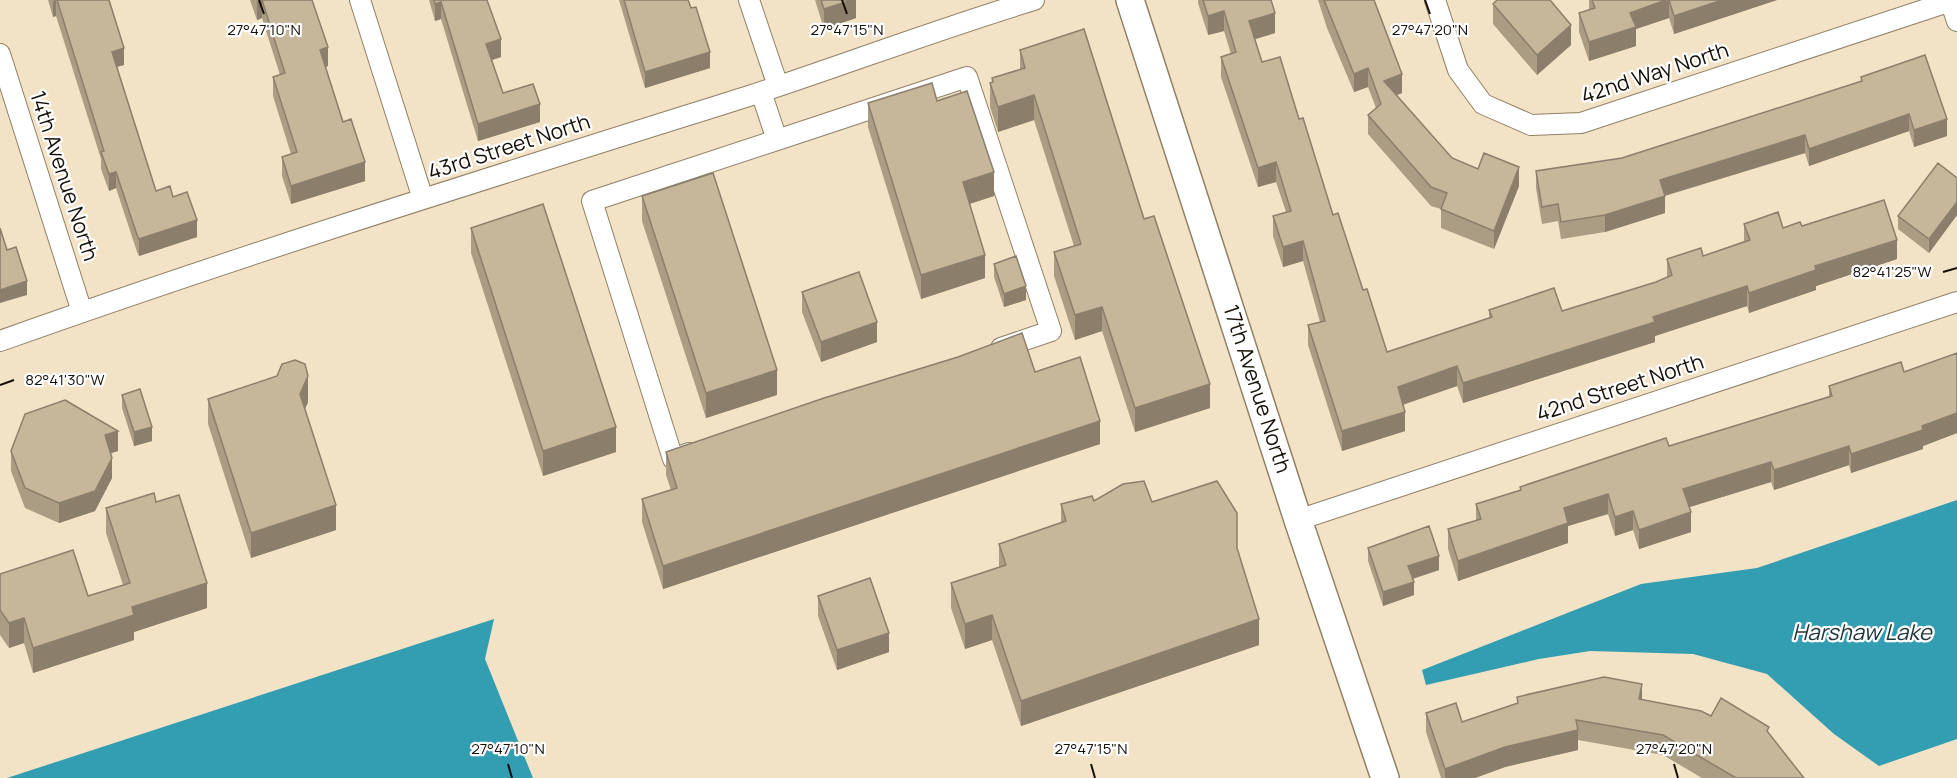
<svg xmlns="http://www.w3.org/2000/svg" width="1957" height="778" viewBox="0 0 1957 778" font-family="Manrope,sans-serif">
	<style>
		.water { fill: #339db2 }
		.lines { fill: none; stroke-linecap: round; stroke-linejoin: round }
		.street-casing { stroke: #8f8066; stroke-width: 22 }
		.secondary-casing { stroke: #8f8066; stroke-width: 30 }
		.street { stroke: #fff; stroke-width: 20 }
		.secondary { stroke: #fff; stroke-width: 27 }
		.wall { fill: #aa9d84 }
		.shaded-wall { fill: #8b7f6c }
		.building { fill: #c6b69a; stroke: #8b7f6c; stroke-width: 1.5 }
		.ticks { fill: none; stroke: #140e05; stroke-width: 2 }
		.labels { text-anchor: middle; stroke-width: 4.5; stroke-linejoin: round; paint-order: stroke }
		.street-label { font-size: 21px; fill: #140e05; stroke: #fff }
		.water-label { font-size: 22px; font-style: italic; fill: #1e353a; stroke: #fff }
		.ticks-label { font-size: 15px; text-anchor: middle; fill: #140e05; stroke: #fff; stroke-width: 4.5; stroke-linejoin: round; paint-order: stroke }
	</style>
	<rect width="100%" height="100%" fill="#f3e3c6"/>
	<!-- water -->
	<path class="water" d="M1957,500V739L1879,766L1834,734L1767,674L1693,654L1590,651L1539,659L1426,685L1422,670L1641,584L1757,568Z
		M494,619L485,659L533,778H7Z"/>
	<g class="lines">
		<!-- street casing -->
		<g class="street-casing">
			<path id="street" d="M360,0L423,199
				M749,0L778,86
				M1435,0L1458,70L1483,104L1531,125L1581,123L1951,1
				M1950,0L1957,21
				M0,54L82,312
				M761,92L777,140L967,77L1051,331L1001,348
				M0,341C247,253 498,175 749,96C844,65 938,29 1034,0
				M689,453L673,459L592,201L777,140
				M1298,520L1957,302"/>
		</g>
		<!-- secondary casing -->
		<g class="secondary-casing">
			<path id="secondary" d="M1130,0L1298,520L1385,778"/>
		</g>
		<!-- street -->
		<use href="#street" class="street"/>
		<!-- secondary -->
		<use href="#secondary" class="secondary"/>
	</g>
	<!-- wall -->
	<path class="wall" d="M48,0H109L124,65L117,67L156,191L173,197L197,237L139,256L137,252L116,188L109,191L101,169V159L56,16L53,17Z
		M250,0H312L328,66L326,67L343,122L365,181L291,204L282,176V157L291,154L273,96V77L280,75L262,18L257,20Z
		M429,0H487L501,57L492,60L503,93L540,122L478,141L441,19L435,21Z
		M619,0H688L710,68L645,88Z
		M815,0H856V18L824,29Z
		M1198,0H1271L1275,33L1255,39L1262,62L1299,119L1333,215L1387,352L1489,318V310L1562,311L1656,282L1667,277V259L1703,256L1744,241V224L1783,228L1802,226L1897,259L1816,286V290L1749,313L1747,306L1655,336V342L1463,403L1457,386L1403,405L1405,431L1342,451L1308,345V325L1320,322L1303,261L1283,267L1273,236V216L1286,212L1276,182L1258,187L1221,77V57L1231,54L1224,31L1208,35L1198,3Z
		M1318,0H1374L1402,93L1396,95L1452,158L1519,186L1494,249L1441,228V209L1431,206L1368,134V115L1376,108L1368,87L1354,92L1327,28Z
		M1589,0H1777L1674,34L1669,18L1636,29V46L1589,61L1579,32V13L1589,10Z
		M1493,4L1571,45L1537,75L1493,24Z
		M1020,50L1144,219L1210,408L1135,432L1102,331L1075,340L1054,276V252L1074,246L1034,120L998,132L990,107V83L992,82V78L1020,69Z
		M1861,77L1947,136L1914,147L1909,131L1809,166L1805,153L1665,196V213L1605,232L1561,239L1558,221L1542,224L1536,188V171L1622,158L1861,81Z
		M937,101L994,196L969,204L985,278L921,299L868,127V103Z
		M1957,178V215L1929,253L1898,229V216Z
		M642,196L777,395L706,418L642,221Z
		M471,228L616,452L543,476L471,253Z
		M994,264L1026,300L1004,307L994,277Z
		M802,292L877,342L821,362L802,312Z
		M1957,353V433L1923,446V449L1851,473L1849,465L1774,490L1771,482L1690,507L1691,532L1639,549L1633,530L1615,536L1608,514L1568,526V543L1458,581L1448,549V529L1476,521V504L1520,490V487L1669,446L1829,396V386L1904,372Z
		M1035,372L1100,444L663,589L642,522V499L671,490L666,475V452Z
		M122,395L152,441L134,446L122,408Z
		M208,399L308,402L305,409L336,530L251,558L208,424Z
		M11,451H118L110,453L112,478L95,511L59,523L25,508L11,471Z
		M1094,501L1152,502L1237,548L1259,645L1021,726L992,640L965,649L951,608V583L999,567V544L1061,523V504Z
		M156,502L207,608L134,632V640L33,673L24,643L9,648L0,635V574L88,596L123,585L106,533V508Z
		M1368,548L1439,570L1413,579L1414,595L1383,606L1368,561Z
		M818,596L889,652L837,670L818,616Z
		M1517,697L1642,700L1711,716L1769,735L1804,778H1702L1663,755L1578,740V750L1505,767L1475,778H1441L1426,732V713L1462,722L1517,703Z"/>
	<!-- shaded-wall -->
	<path class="shaded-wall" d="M56,0V16L53,17V1Z
		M262,0V18L257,20V1Z
		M852,0H856V18L824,29V9Z
		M1666,0H1669V18L1636,29V46L1589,61V42L1630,13Z
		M1722,0H1777L1674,34V16Z
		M441,2V19L435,21V4Z
		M1224,11V31L1208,35V16Z
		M1275,13V33L1249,41V21Z
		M1571,25V45L1537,75V55Z
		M501,39V57L486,62V44Z
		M328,47V66L320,69V50Z
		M124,48V65L112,68V52Z
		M710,52V68L645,88V72Z
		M1368,68V87L1354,92V74Z
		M1402,74V93L1384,100V81Z
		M1034,95V120L998,132V107Z
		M540,104V122L478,141V124Z
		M1909,114V131L1809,166V149Z
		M1947,119V136L1914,147V130Z
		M1805,135V153L1660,197V180Z
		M365,162V181L291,204V186Z
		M1276,162V182L1258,187V168Z
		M1519,167V186L1494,249V231Z
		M116,172V188L109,191V174Z
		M994,172V196L963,206V182Z
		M1665,196V213L1605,232V215Z
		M1957,202V215L1929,253V239Z
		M197,220V237L139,256V239Z
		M1897,240V259L1816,286V290L1749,313V293L1815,266Z
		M1303,241V261L1283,267V247Z
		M985,255V278L921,299V275Z
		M27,281V295L0,303V290Z
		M1026,286V300L1004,307V294Z
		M1747,286V306L1655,336V342L1463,403V383L1653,317Z
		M1102,307V331L1075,340V315Z
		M877,322V342L821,362V342Z
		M1457,366V386L1398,406V387Z
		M777,370V395L706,418V393Z
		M308,376V402L300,420V394Z
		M1210,384V408L1135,432V408Z
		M1405,412V431L1342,451V431Z
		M1957,413V433L1923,446V449L1851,473V454Z
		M1100,421V444L663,589V566Z
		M152,427V441L134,446V432Z
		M616,427V452L543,476V451Z
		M118,431V451L105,455V435Z
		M1849,446V465L1774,490V470Z
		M112,458V478L95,511L59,523V503Z
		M1771,462V482L1683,509V489Z
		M1608,494V514L1568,526V543L1458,581V561L1564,508Z
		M336,505V530L251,558V533Z
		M1633,511V530L1615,536V517Z
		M1691,512V532L1639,549V530Z
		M1439,556V570L1408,580V566Z
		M1414,582V595L1383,606V592Z
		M207,583V608L134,632V640L33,673V648L132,607Z
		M992,615V640L965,649V624Z
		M24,618V643L9,648V623Z
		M1259,619V645L1021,726V701Z
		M889,633V652L837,670V650Z
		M1642,684V704L1639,699Z
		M1578,730V750L1505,767L1475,778H1445V769L1505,747Z"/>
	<!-- building -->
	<path class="building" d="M57,0H109L124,48L112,52L156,191L170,186L173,197L187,192L197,220L139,239L137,235L116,172L109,174L101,152L104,151Z
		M262,0H312L328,47L320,50L343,122L351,119L365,162L291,186L282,157L297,152L273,77L285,73Z
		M434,0H487L501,39L486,44L503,93L533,84L540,104L478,124L441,2L435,4Z
		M624,0H688L691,8L696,7L710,52L645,72Z
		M821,0H852L824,9Z
		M1203,0H1271L1275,13L1249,21L1262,62L1280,57L1299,119L1303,118L1333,215L1338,213L1363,290L1367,289L1387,352L1492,317L1489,310L1554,288L1562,311L1656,282L1672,275L1667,259L1701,248L1703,256L1750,240L1744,224L1778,212L1783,228L1800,222L1802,226L1884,200L1897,240L1815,266L1816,270L1749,293L1747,286L1653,317L1655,322L1463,383L1457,366L1398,387L1405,412L1342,431L1308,325L1325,321L1303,241L1283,247L1273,216L1291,211L1276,162L1258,168L1221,57L1236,52L1224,11L1208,16Z
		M1324,0H1374L1402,74L1384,81L1452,158L1478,169L1484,153L1519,167L1494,231L1441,209L1447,193L1431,187L1368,115L1381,104L1368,68L1354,74Z
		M1497,0H1550L1571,25L1537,55L1493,4Z
		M1592,0H1666L1630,13L1636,27L1589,42L1579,13L1595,8Z
		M1669,0H1722L1674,16Z
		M1084,29L1144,219L1154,216L1210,384L1135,408L1102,307L1075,315L1054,252L1081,244L1034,95L998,107L990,83L993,82L992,78L1025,68L1020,50Z
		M1925,55L1947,119L1914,130L1909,114L1809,149L1805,135L1660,180L1665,196L1605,215L1561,222L1558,204L1542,207L1536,171L1622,158L1862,81L1861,77Z
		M932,83L937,101L967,91L994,172L963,182L985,255L921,275L868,103Z
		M1938,163L1957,178V202L1929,239L1898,216Z
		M713,173L777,370L706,393L642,196Z
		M543,204L616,427L543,451L471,228Z
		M0,228L7,250L16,247L27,281L0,290Z
		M1016,256L1026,286L1004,294L994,264Z
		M859,272L877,322L821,342L802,292Z
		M1022,333L1035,372L1080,357L1100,421L663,566L642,499L677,488L666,452L824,398L958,357Z
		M1957,353V413L1922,426L1923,430L1851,454L1849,446L1774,470L1771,462L1683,489L1691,512L1639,530L1633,511L1615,517L1608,494L1564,508L1568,523L1458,561L1448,529L1481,519L1476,504L1521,490L1520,487L1666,438L1669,446L1832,396L1829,386L1901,362L1904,372Z
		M295,360L305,364L308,376L300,394L336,505L251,533L208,399L277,376L282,364Z
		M140,389L152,427L134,432L122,395Z
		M65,400L118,431L105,435L112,458L95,491L59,503L25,488L11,451L25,414Z
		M1144,481L1152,502L1217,481L1237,513V548L1259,619L1021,701L992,615L965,624L951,583L1006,565L999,544L1066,521L1061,504L1092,496L1094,501L1123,484Z
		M154,493L156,502L179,495L207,583L132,607L134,615L33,648L24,618L9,623L0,610V574L73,550L88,596L130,583L106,508Z
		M1429,526L1439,556L1408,566L1414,582L1383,592L1368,548Z
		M870,578L889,633L837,650L818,596Z
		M1604,677L1642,684L1639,699L1701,711L1711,716L1721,698L1769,727L1767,731L1804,778H1736L1663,735L1576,720L1578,730L1505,747L1445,769L1426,713L1456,703L1462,722L1518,703L1517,697Z"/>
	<!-- ticks -->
	<path class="ticks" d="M259,0L264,14M842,0L847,14M1425,0L1430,14M1943,272L1957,268M0,385L14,380M508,764L512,778M1091,764L1095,778M1674,764L1678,778"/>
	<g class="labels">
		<!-- street labels -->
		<g class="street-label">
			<text transform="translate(1655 73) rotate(-18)" y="7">42nd Way North</text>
			<text transform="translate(509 147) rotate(-18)" y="7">43rd Street North</text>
			<text transform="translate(64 176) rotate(72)" y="7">14th Avenue North</text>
			<text transform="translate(1620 388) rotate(-18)" y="7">42nd Street North</text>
			<text transform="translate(1257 389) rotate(72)" y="7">17th Avenue North</text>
		</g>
		<!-- water labels -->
		<g class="water-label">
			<text x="1862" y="640">Harshaw Lake</text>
		</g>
	</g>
	<g class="ticks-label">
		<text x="264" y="35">27°47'10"N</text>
		<text x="847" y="35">27°47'15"N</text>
		<text x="1430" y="35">27°47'20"N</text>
		<text x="1892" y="277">82°41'25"W</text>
		<text x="65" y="385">82°41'30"W</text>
		<text x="508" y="754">27°47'10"N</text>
		<text x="1091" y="754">27°47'15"N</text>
		<text x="1674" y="754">27°47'20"N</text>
	</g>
</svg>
